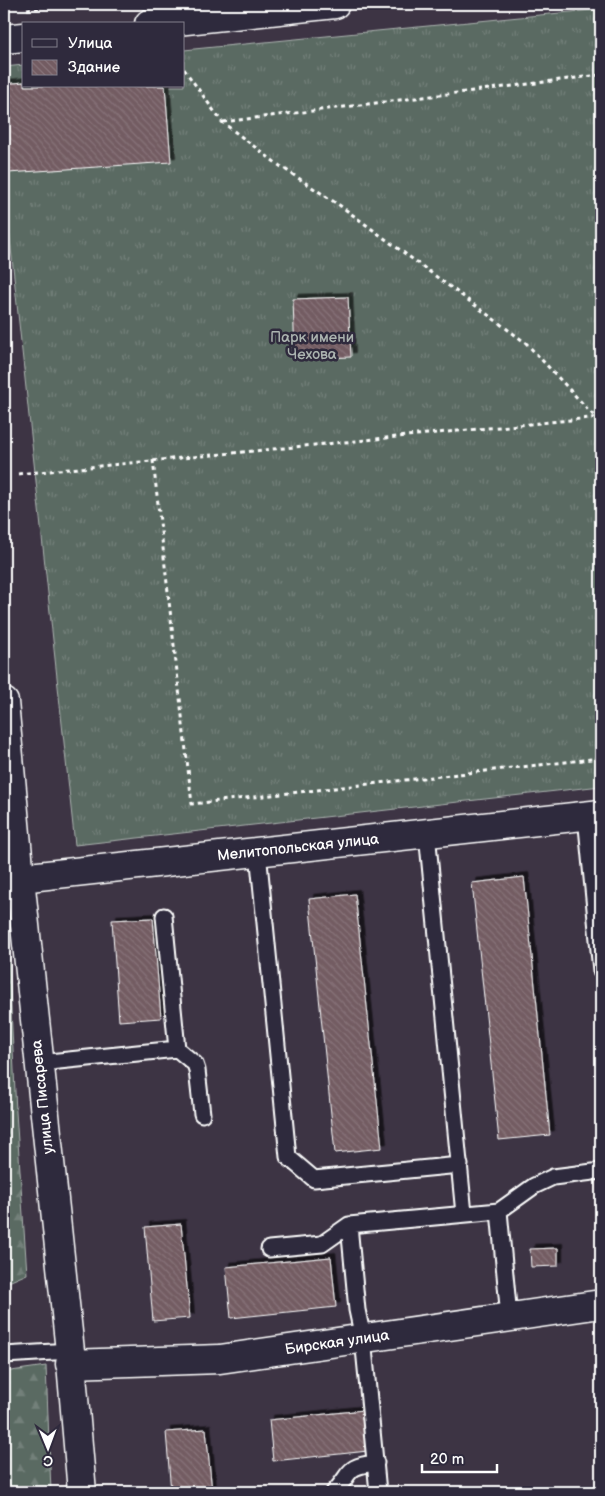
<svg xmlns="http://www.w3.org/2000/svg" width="605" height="1496" viewBox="0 0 605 1496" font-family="'Balsamiq Sans',sans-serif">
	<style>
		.grass { fill: url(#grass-tufts); stroke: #acb4b0 }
		.forest { fill: url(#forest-firs); stroke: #acb4b0 }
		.building { fill: url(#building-back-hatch); stroke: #fff; filter: url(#shadow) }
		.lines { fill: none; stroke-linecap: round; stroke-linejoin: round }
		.service-casing { stroke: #fff; stroke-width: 19 }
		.minor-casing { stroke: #fff; stroke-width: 31 }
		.secondary-casing { stroke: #fff; stroke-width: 31 }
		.path { stroke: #fff; stroke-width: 3; stroke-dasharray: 4 4; stroke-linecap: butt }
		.service { stroke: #2f2a3d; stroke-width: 15 }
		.minor { stroke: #2f2a3d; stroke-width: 28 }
		.secondary { stroke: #2f2a3d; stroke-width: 28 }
		.labels { text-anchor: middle; stroke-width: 5; stroke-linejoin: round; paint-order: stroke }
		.park-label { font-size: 15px; fill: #acb4b0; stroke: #2f2a3d }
		.street-label { font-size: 15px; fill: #fff; stroke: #2f2a3d }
	</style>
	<defs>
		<pattern id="grass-tufts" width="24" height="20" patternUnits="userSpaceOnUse" patternTransform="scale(1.25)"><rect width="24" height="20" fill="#5a6a62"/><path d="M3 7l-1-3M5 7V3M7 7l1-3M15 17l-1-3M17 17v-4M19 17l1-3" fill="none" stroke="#73807a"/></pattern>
		<pattern id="forest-firs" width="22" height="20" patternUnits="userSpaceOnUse" patternTransform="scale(1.25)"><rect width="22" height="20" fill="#5a6a62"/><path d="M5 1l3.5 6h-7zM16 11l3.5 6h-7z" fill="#73807a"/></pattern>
		<pattern id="building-back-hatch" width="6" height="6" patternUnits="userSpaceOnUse" patternTransform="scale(1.25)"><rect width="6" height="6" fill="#735c62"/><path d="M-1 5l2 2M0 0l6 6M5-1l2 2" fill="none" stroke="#88747a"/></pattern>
		<filter id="shadow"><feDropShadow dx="4.5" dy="-4.5" stdDeviation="0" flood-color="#0009"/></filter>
	</defs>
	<rect width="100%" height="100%" fill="#3d3444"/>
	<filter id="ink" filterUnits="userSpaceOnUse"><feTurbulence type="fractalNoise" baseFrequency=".02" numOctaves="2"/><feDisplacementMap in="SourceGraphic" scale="10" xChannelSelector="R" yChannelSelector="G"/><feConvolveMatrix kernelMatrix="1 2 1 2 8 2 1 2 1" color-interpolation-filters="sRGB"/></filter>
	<g filter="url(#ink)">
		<!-- grass -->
		<path class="grass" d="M601,9V786L75,845L4,183V67L24,65V86H184V50Z"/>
		<!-- forest -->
		<path class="forest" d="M8,946L16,1112L27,1274L4,1284V949Z
			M46,1366L51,1492H4V1372Z"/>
		<!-- building -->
		<path class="building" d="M24,82V86H165L171,162L8,173L4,127V84Z
			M348,297L351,357L295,359L293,299Z
			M524,877L550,1135L499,1140L472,883Z
			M355,894L382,1148L335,1153L309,899Z
			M153,918L161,1018L119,1021L112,920Z
			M181,1224L190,1318L153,1321L145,1227Z
			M558,1248V1266L531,1267L530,1249Z
			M331,1257L336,1307L231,1318L226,1267Z
			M364,1410L368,1451L273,1461L269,1420Z
			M206,1429L212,1492H171L166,1432Z"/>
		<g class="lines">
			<!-- service casing -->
			<g class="service-casing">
				<path id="service" d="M586,816L601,971
					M427,833L464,1214
					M258,852L288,1157L314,1179L460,1165
					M177,1049L195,1064L197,1070L202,1114
					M39,1063L177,1049L164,916
					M499,1211L534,1186L553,1177L601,1171
					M349,1225L357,1310L363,1338L378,1492
					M269,1249L322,1244L349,1225L499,1211L509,1317
					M4,1355L70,1351
					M334,1492C352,1474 344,1466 376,1463"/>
			</g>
			<!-- minor casing -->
			<g class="minor-casing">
				<path id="minor" d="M20,878L70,1351L82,1492
					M70,1364L220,1359L601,1304"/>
			</g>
			<!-- secondary casing -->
			<g class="secondary-casing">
				<path id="secondary" d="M149,24L335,4
					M4,39L24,37
					M4,702L20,878L601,814"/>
			</g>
			<!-- path -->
			<path class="path" d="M27,9L84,4
				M184,69L222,122L280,166L342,207L526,343L596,418
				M223,122L601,75
				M153,460L192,804L601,758
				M18,474L601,417"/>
			<!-- service -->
			<use href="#service" class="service"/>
			<!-- minor -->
			<use href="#minor" class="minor"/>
			<!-- secondary -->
			<use href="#secondary" class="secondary"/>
		</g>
	</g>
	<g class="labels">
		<!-- park labels -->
		<g class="park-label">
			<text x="312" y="342">Парк имени<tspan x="312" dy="17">Чехова</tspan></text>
		</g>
		<!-- street labels -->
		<g class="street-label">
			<text transform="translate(298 847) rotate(-6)" y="5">Мелитопольская улица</text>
			<text transform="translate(42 1097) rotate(-96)" y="5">улица Писарева</text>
			<text transform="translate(337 1342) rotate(-8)" y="5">Бирская улица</text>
		</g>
	</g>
	<!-- margin -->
	<rect width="605" height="1496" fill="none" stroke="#2f2a3d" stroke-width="20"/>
	<rect x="10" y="10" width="585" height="1476" fill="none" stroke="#fff" stroke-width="2" filter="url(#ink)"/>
	<!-- legend -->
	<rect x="22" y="22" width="162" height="65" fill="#2f2a3d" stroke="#827f8b"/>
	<rect x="32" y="39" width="25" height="8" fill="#2f2a3d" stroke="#827f8b"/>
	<text x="68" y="48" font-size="15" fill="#ffffff">Улица</text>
	<rect x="32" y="60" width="25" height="15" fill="url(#building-back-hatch)" stroke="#827f8b"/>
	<text x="68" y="72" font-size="15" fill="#ffffff">Здание</text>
	<!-- north arrow -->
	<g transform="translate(48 1448) rotate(179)" stroke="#2f2a3d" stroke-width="4" paint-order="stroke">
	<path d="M0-4L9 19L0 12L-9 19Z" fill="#ffffff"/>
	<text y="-8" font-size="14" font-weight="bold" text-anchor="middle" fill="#ffffff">С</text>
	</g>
	<!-- scale -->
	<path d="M422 1464v8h75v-8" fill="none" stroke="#ffffff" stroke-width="2.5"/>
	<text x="430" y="1464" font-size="15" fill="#ffffff" stroke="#2f2a3d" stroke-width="4" paint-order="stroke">20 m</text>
</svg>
